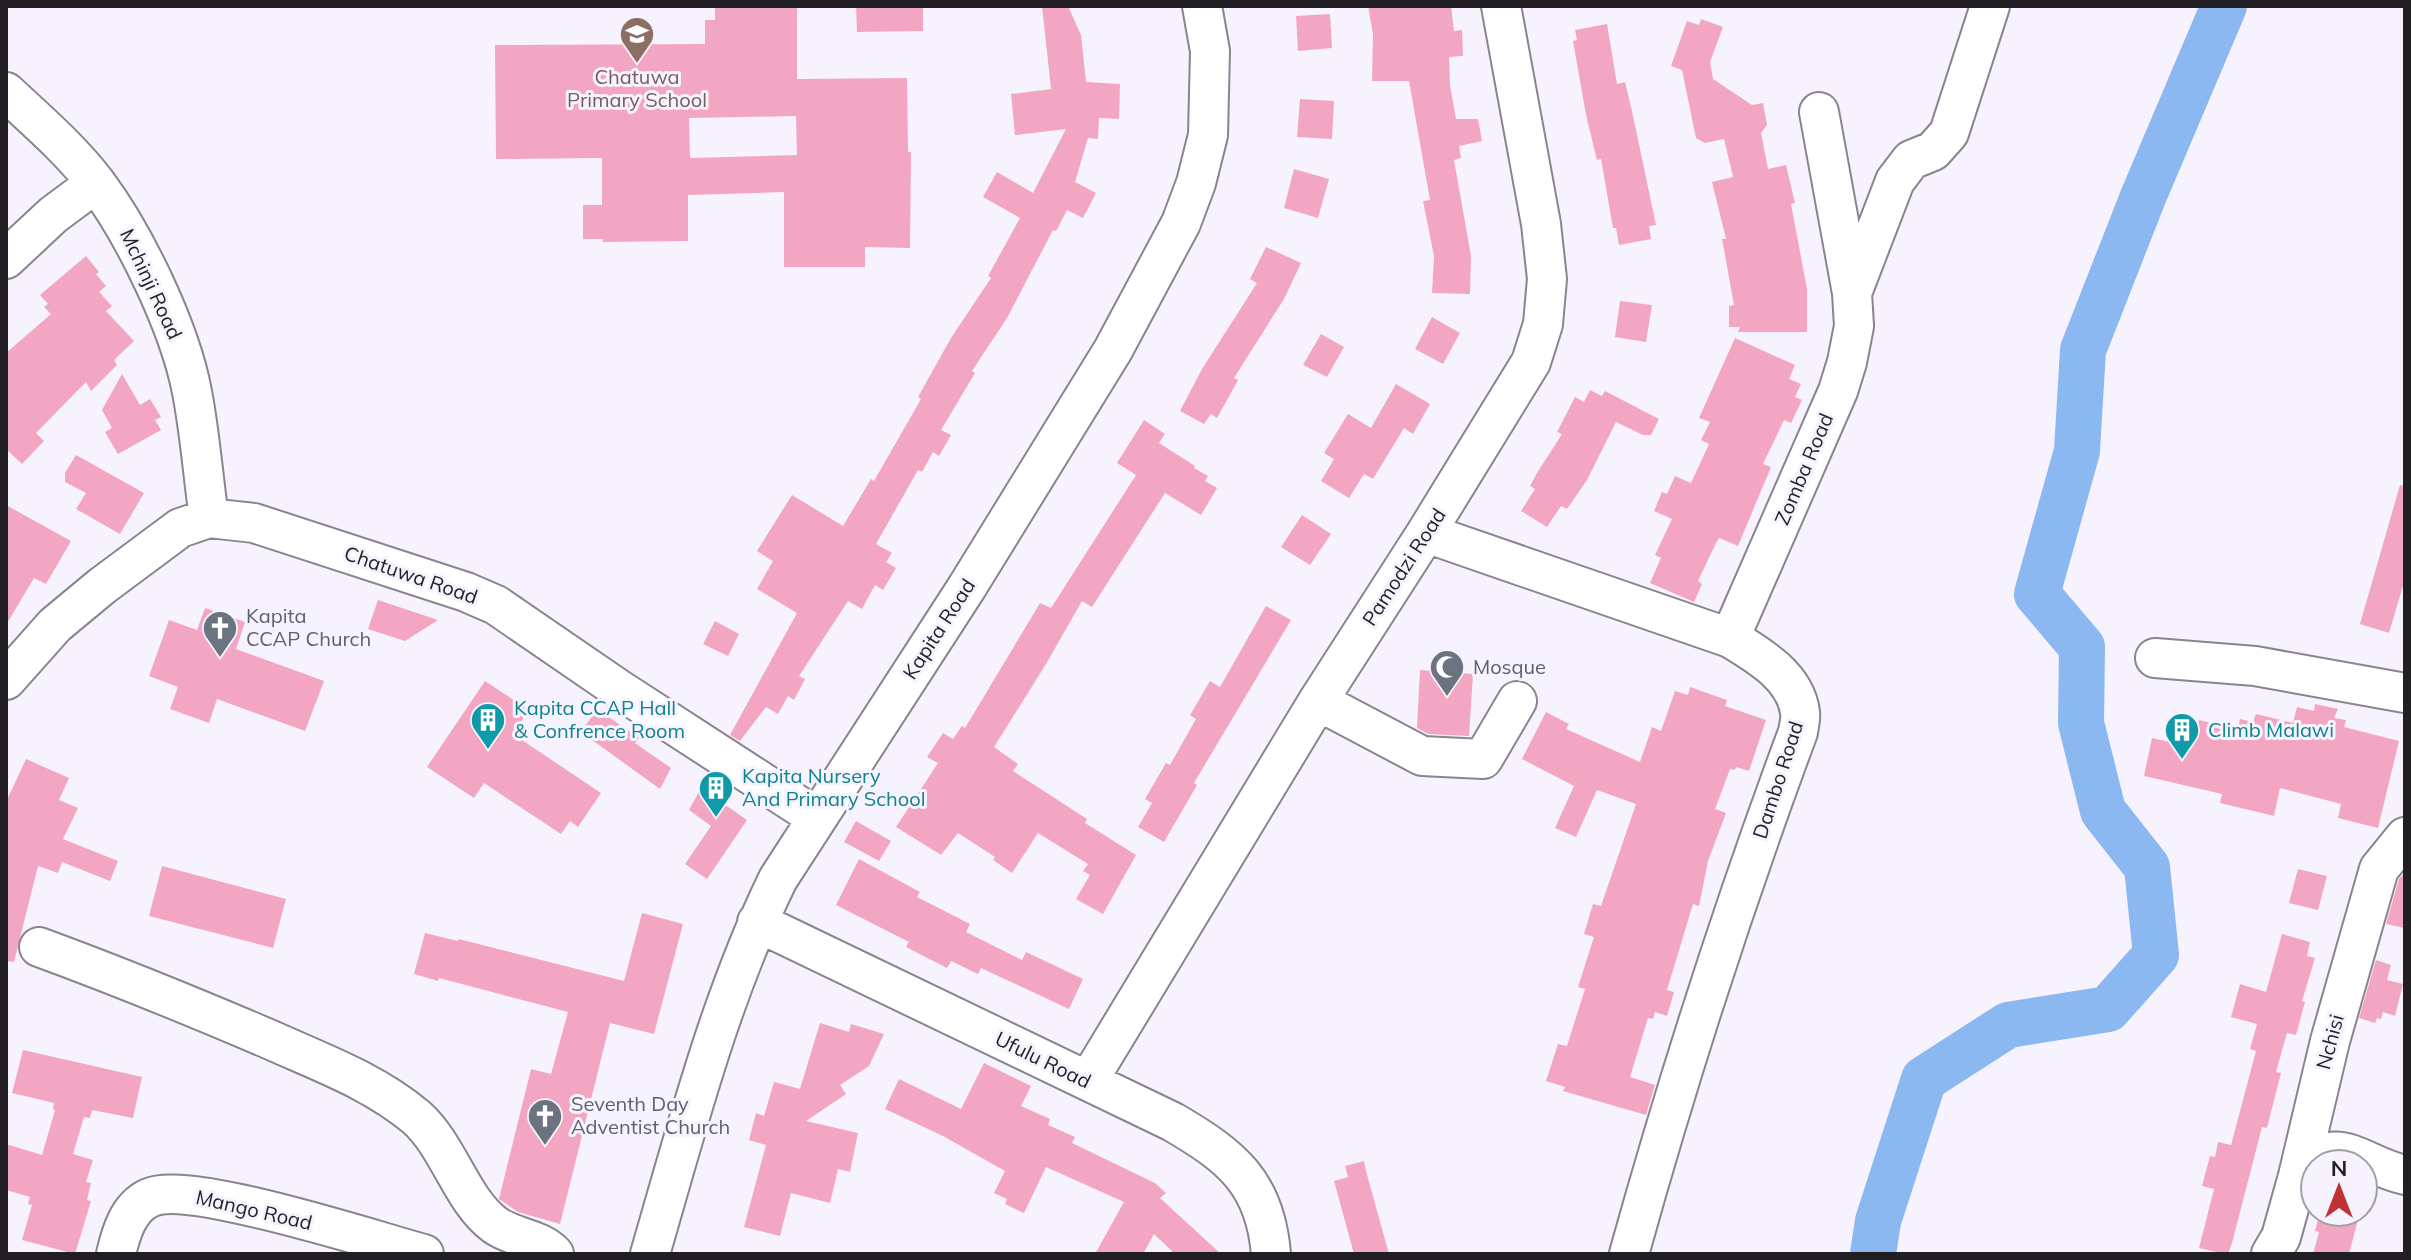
<svg xmlns="http://www.w3.org/2000/svg" width="2411" height="1260" viewBox="0 0 2411 1260" font-family="Mulish,sans-serif">
	<style>
		.lines { fill: none; stroke-linecap: round; stroke-linejoin: round }
		.river { stroke: #8bb8f1; stroke-width: 46 }
		.building { fill: #f2a6c1; fill-rule: evenodd }
		.minor-casing { stroke: #898490; stroke-width: 42 }
		.minor { stroke: #fff; stroke-width: 38 }
		.labels { text-anchor: middle; stroke-width: 6; stroke-linejoin: round; paint-order: stroke }
		.education-label { font-size: 20px; fill: #785e54; stroke: #f7f3fe }
		.street-label { font-size: 20px; fill: #211f24; stroke: #f7f3fe }
		.worship-label { font-size: 20px; fill: #5b616d; stroke: #f7f3fe; text-anchor: start }
		.culture-label { font-size: 20px; fill: #0d838f; stroke: #f7f3fe; text-anchor: start }
	</style>
	<rect width="100%" height="100%" fill="#f7f3fe"/>
	<g class="lines">
		<!-- river -->
		<path class="river" d="M1873,1254L1878,1221L1924,1079L2008,1025L2108,1009L2156,955L2147,867L2103,811L2081,723L2082,647L2037,594L2077,451L2083,350L2143,197L2224,6"/>
	</g>
	<!-- building -->
	<path class="building" d="M715,6H797V79L907,78L908,152H911L910,248L865,247V267H784V192L688,195V241L603,242V239H583V205H602V158L496,159L495,45L705,44V20H715ZM796,116L797,155L690,158L689,118Z
		M856,6H923V31L857,32Z
		M1042,6H1068L1081,35L1086,82L1120,84L1119,119L1099,118L1098,139L1088,138L1075,182L1096,193L1083,218L1067,210L1056,231L1053,230L1007,318L972,371L975,373L941,430L951,435L939,456L933,452L922,472L918,470L876,544L892,553L886,562L896,568L883,590L875,585L862,609L848,601L799,676L805,679L794,700L788,696L778,714L766,707L740,741L730,735L797,613L757,589L773,561L757,551L792,495L843,526L871,479L874,481L921,399L918,397L951,338L991,278L988,276L1020,218L983,197L997,172L1033,193L1066,129L1015,135L1011,94L1051,89Z
		M1368,6H1451L1454,31L1462,30L1463,56L1449,57L1450,85L1456,119H1478L1482,141L1459,146L1461,158L1454,160L1471,256L1470,294L1432,293L1434,256L1423,201L1430,200L1409,81H1372L1373,34Z
		M1330,14L1332,48L1298,51L1296,16Z
		M1701,19L1723,27L1710,62L1713,79L1752,105L1763,103L1767,125L1761,133L1768,169L1786,165L1795,203L1791,204L1807,289V332H1738L1740,327H1729V306L1734,305L1722,239H1726L1712,182L1733,177L1724,139L1705,143L1696,138L1682,70L1671,66L1687,21L1699,25Z
		M1607,24L1617,84L1625,82L1632,111L1656,225L1649,226L1651,239L1619,245L1616,228H1613L1601,159L1597,160L1586,115L1573,41L1577,40L1575,30Z
		M1300,99L1334,101L1332,139L1297,137Z
		M1294,169L1329,179L1318,218L1284,208Z
		M1266,247L1301,263L1284,299L1234,378L1238,380L1217,418L1211,414L1204,424L1180,411L1202,369L1257,283L1250,279Z
		M86,256L99,272L96,274L106,286L99,292L112,306L106,311L134,341L114,360L117,365L91,391L86,382L36,433L44,441L22,464L6,449V353L51,314L44,307L48,304L40,295Z
		M1620,301L1652,305L1646,342L1615,337Z
		M1432,317L1460,333L1443,364L1415,349Z
		M1321,334L1344,347L1327,377L1303,365Z
		M1735,338L1795,365L1789,379L1801,384L1795,397L1802,400L1791,423L1784,420L1763,464L1771,467L1738,546L1719,538L1716,543L1698,581L1702,584L1694,602L1650,583L1661,558L1655,555L1672,519L1654,511L1662,492L1667,494L1675,476L1691,483L1709,444L1701,440L1710,422L1699,418Z
		M122,374L140,405L150,399L161,417L155,420L161,430L118,454L105,432L112,428L102,410Z
		M1396,384L1430,404L1413,434L1404,428L1373,479L1364,474L1349,498L1321,481L1334,459L1324,453L1348,414L1371,428Z
		M1590,390L1602,396L1605,391L1659,419L1651,435H1643L1616,422L1587,480L1567,509L1561,506L1547,527L1521,511L1535,489L1530,486L1537,473L1562,434L1557,432L1575,397L1584,402Z
		M1144,420L1165,434L1159,443L1195,466L1194,468L1208,476L1205,481L1217,488L1201,515L1165,493L1092,607L1082,601L1046,664L994,747L1018,764L1013,771L1087,819L1085,823L1136,855L1103,914L1076,899L1090,875L1083,871L1088,864L1038,833L1012,873L993,860L995,857L958,833L941,855L896,827L938,763L927,757L943,733L953,739L962,726L965,728L1040,603L1051,608L1136,475L1117,463Z
		M76,455L144,493L120,534L76,509L86,493L65,482V473Z
		M2400,485L2405,486V579L2389,633L2360,624Z
		M6,505L71,541L46,584L34,578L6,625Z
		M1302,515L1331,534L1310,565L1281,547Z
		M378,600L438,620L405,641L368,629Z
		M1266,606L1291,620L1194,783L1197,785L1164,842L1138,827L1152,803L1145,799L1166,763L1170,765L1196,719L1190,715L1210,681L1220,687Z
		M205,608L245,622L236,649L324,681L305,731L217,699L209,723L170,709L178,687L149,676L169,620L197,630Z
		M715,621L739,634L728,656L703,644Z
		M1420,670L1473,674L1469,736L1428,734L1417,728Z
		M485,681L529,710L513,734L601,793L578,827L570,821L561,834L484,783L474,798L427,767Z
		M1690,687L1727,700L1725,706L1766,720L1749,771L1736,767L1735,770L1730,769L1715,809L1726,813L1708,861L1699,906L1693,904L1667,990L1674,992L1667,1016L1655,1012L1653,1019L1648,1018L1630,1077L1655,1085L1646,1115L1563,1091L1565,1087L1546,1081L1558,1044L1567,1046L1585,989L1578,987L1594,937L1584,934L1593,904L1601,906L1636,804L1597,790L1576,837L1555,828L1574,786L1522,759L1546,712L1569,724L1566,729L1640,762L1652,727L1661,731L1675,691L1688,695Z
		M2315,704L2338,709L2334,718L2346,720L2344,727L2399,741L2378,828L2338,818L2341,804L2280,788L2274,816L2220,803L2222,794L2144,776L2152,738L2193,747L2199,720L2238,729L2240,719L2253,722L2256,714L2293,723L2297,707L2314,711Z
		M597,709L639,738L635,743L671,768L660,789L581,732Z
		M26,759L69,778L59,800L78,808L63,839L118,861L110,881L62,862L58,873L38,866L14,962L6,961V802Z
		M701,788L747,820L707,879L685,864L711,826L689,810Z
		M856,821L891,841L879,861L844,842Z
		M859,859L920,892L917,897L970,924L966,932L1022,960L1026,952L1083,979L1069,1009L981,968L978,974L951,961L947,968L906,947L909,942L836,905Z
		M162,866L286,899L273,948L149,916Z
		M2298,869L2327,876L2318,910L2289,903Z
		M2405,872V928L2386,924L2399,879Z
		M642,913L683,924L654,1034L610,1023L560,1224L518,1212L499,1199L531,1069L551,1074L568,1012L439,978L438,981L414,974L425,933L458,941L459,939L624,981Z
		M2282,934L2310,942L2307,956L2315,958L2302,1001L2305,1002L2296,1035L2287,1033L2276,1072L2281,1073L2267,1128L2262,1127L2232,1243L2228,1254H2225L2199,1248L2214,1189L2202,1186L2210,1156L2215,1157L2218,1142L2231,1145L2256,1051L2250,1049L2257,1024L2231,1017L2240,984L2266,992Z
		M2376,960L2391,965L2387,980L2403,984L2395,1016L2383,1012L2381,1019L2377,1018L2375,1023L2359,1018Z
		M820,1023L849,1032L851,1024L884,1034L869,1066L840,1085L846,1094L806,1121L858,1133L850,1172L838,1169L830,1203L791,1193L780,1236L744,1227L766,1145L749,1140L756,1113L764,1116L774,1082L800,1089Z
		M23,1050L142,1077L133,1118L92,1110L90,1118L84,1117L73,1154L93,1160L86,1182L91,1183L87,1200L91,1201L75,1254L22,1240L32,1205L28,1204L30,1197L6,1190V1144L42,1155L55,1110L53,1109L54,1103L12,1093Z
		M984,1063L1031,1086L1021,1106L1050,1119L1048,1125L1075,1137L1072,1143L1155,1183L1166,1193L1160,1198L1221,1254H1175L1154,1234L1143,1254H1095L1124,1202L1046,1167L1024,1213L1005,1204L1007,1199L994,1193L1005,1171L943,1136L885,1109L899,1079L961,1109Z
		M1364,1161L1366,1171L1389,1254H1354L1334,1181L1348,1177L1345,1166Z
		M2320,1212H2360L2349,1254H2313L2319,1232L2315,1231Z"/>
	<g class="lines">
		<!-- minor casing -->
		<g class="minor-casing">
			<path id="minor" d="M6,92C37,121 70,149 96,183C135,235 180,328 192,392C200,433 203,476 209,518
				M6,259L53,215L96,183
				M1852,293L1895,181L1911,160L1933,151L1949,133L1990,6
				M1426,533L1730,638C1758,655 1795,676 1800,712C1801,718 1799,726 1798,732C1734,904 1678,1078 1629,1254
				M1730,638L1838,391L1847,362L1854,326L1852,293L1819,112
				M2155,658L2255,666L2405,693
				M6,680L55,625L102,586L180,528L209,518L254,523L466,592L496,605L617,688L816,817
				M1318,701L1422,756L1483,759L1517,701
				M757,922L1173,1122C1231,1156 1265,1182 1271,1254
				M39,947C118,976 194,1007 271,1040C322,1063 373,1081 416,1117C449,1146 461,1200 495,1225C513,1238 539,1238 554,1254
				M1088,1081L1318,701L1426,533L1531,362L1543,324L1547,279L1541,224L1501,6
				M2298,1176C2335,1127 2359,1165 2405,1175
				M116,1254C121,1233 128,1208 149,1198C187,1179 375,1241 424,1254
				M650,1254C687,1127 720,998 778,879L967,587L1113,350L1181,223L1196,183L1208,135L1210,51L1202,6
				M2271,1254L2281,1237L2298,1176L2330,1041L2379,869L2405,837"/>
		</g>
		<!-- minor -->
		<use href="#minor" class="minor"/>
	</g>
	<!-- icons -->
	<defs>
		<g id="school-pin" transform="scale(1.8)"><path d="M0 17L-7.5 6A9.5 9.5 0 1 1 7.5 6Z" fill="#8d6e63" stroke="#f7f3fe"/><path d="M0-5L7-2L0 1L-7-2ZM-4 1L0 2.5L4 1V4Q0 6-4 4Z" fill="#fff"/></g>
		<g id="church-pin" transform="scale(1.8)"><path d="M0 17L-7.5 6A9.5 9.5 0 1 1 7.5 6Z" fill="#6b7280" stroke="#f7f3fe"/><path d="M-1.2-6h2.4v3.5h3.3v2.4h-3.3V6h-2.4V-.1h-3.3v-2.4h3.3Z" fill="#fff"/></g>
		<g id="mosque-pin" transform="scale(1.8)"><path d="M0 17L-7.5 6A9.5 9.5 0 1 1 7.5 6Z" fill="#6b7280" stroke="#f7f3fe"/><path d="M3.5-4.9A6 6 0 1 0 3.5 4.9A5 5 0 1 1 3.5-4.9Z" fill="#fff"/></g>
		<g id="building-pin" transform="scale(1.8)"><path d="M0 17L-7.5 6A9.5 9.5 0 1 1 7.5 6Z" fill="#0f9aa8" stroke="#f7f3fe"/><path d="M-4-6H4V6H1V3H-1V6H-4ZM-2.5-4.3h1.7v1.8h-1.7ZM.8-4.3h1.7v1.8H.8ZM-2.5-1h1.7V.8h-1.7ZM.8-1h1.7V.8H.8Z" fill="#fff"/></g>
	</defs>
	<g fill-rule="evenodd">
		<use href="#school-pin" x="637" y="34"/>
		<use href="#church-pin" x="220" y="628"/>
		<use href="#mosque-pin" x="1447" y="667"/>
		<use href="#building-pin" x="488" y="720"/>
		<use href="#building-pin" x="2182" y="730"/>
		<use href="#building-pin" x="716" y="788"/>
		<use href="#church-pin" x="545" y="1116"/>
	</g>
	<g class="labels">
		<!-- education labels -->
		<g class="education-label">
			<text x="637" y="84">Chatuwa<tspan x="637" dy="23">Primary School</tspan></text>
		</g>
		<!-- street labels -->
		<g class="street-label">
			<text transform="translate(151 284) rotate(65)" y="7">Mchinji Road</text>
			<text transform="translate(1804 469) rotate(-67)" y="7">Zomba Road</text>
			<text transform="translate(1404 567) rotate(-57)" y="7">Pamodzi Road</text>
			<text transform="translate(411 575) rotate(19)" y="7">Chatuwa Road</text>
			<text transform="translate(939 629) rotate(-57)" y="7">Kapita Road</text>
			<text transform="translate(1778 780) rotate(-72)" y="7">Dambo Road</text>
			<text transform="translate(2330 1042) rotate(-75)" y="7">Nchisi</text>
			<text transform="translate(1043 1060) rotate(26)" y="7">Ufulu Road</text>
			<text transform="translate(254 1210) rotate(13)" y="7">Mango Road</text>
		</g>
		<!-- worship labels -->
		<g class="worship-label">
			<text x="246" y="623">Kapita<tspan x="246" dy="23">CCAP Church</tspan></text>
			<text x="1473" y="674">Mosque</text>
			<text x="571" y="1111">Seventh Day<tspan x="571" dy="23">Adventist Church</tspan></text>
		</g>
		<!-- culture labels -->
		<g class="culture-label">
			<text x="514" y="715">Kapita CCAP Hall<tspan x="514" dy="23">&amp; Confrence Room</tspan></text>
			<text x="2208" y="737">Climb Malawi</text>
			<text x="742" y="783">Kapita Nursery<tspan x="742" dy="23">And Primary School</tspan></text>
		</g>
	</g>
	<!-- border -->
	<rect width="2411" height="1260" fill="none" stroke="#211f24" stroke-width="16"/>
	<!-- north arrow -->
	<g transform="translate(2339 1188)"><circle r="38" fill="#f7f3fe" stroke="#a19ea7" stroke-width="2"/>
	<path d="M0-6L14 30L0 20L-14 30Z" fill="#c13232"/>
	<text y="-12" font-size="22" font-weight="bold" text-anchor="middle" fill="#211f24">N</text>
	</g>
</svg>
